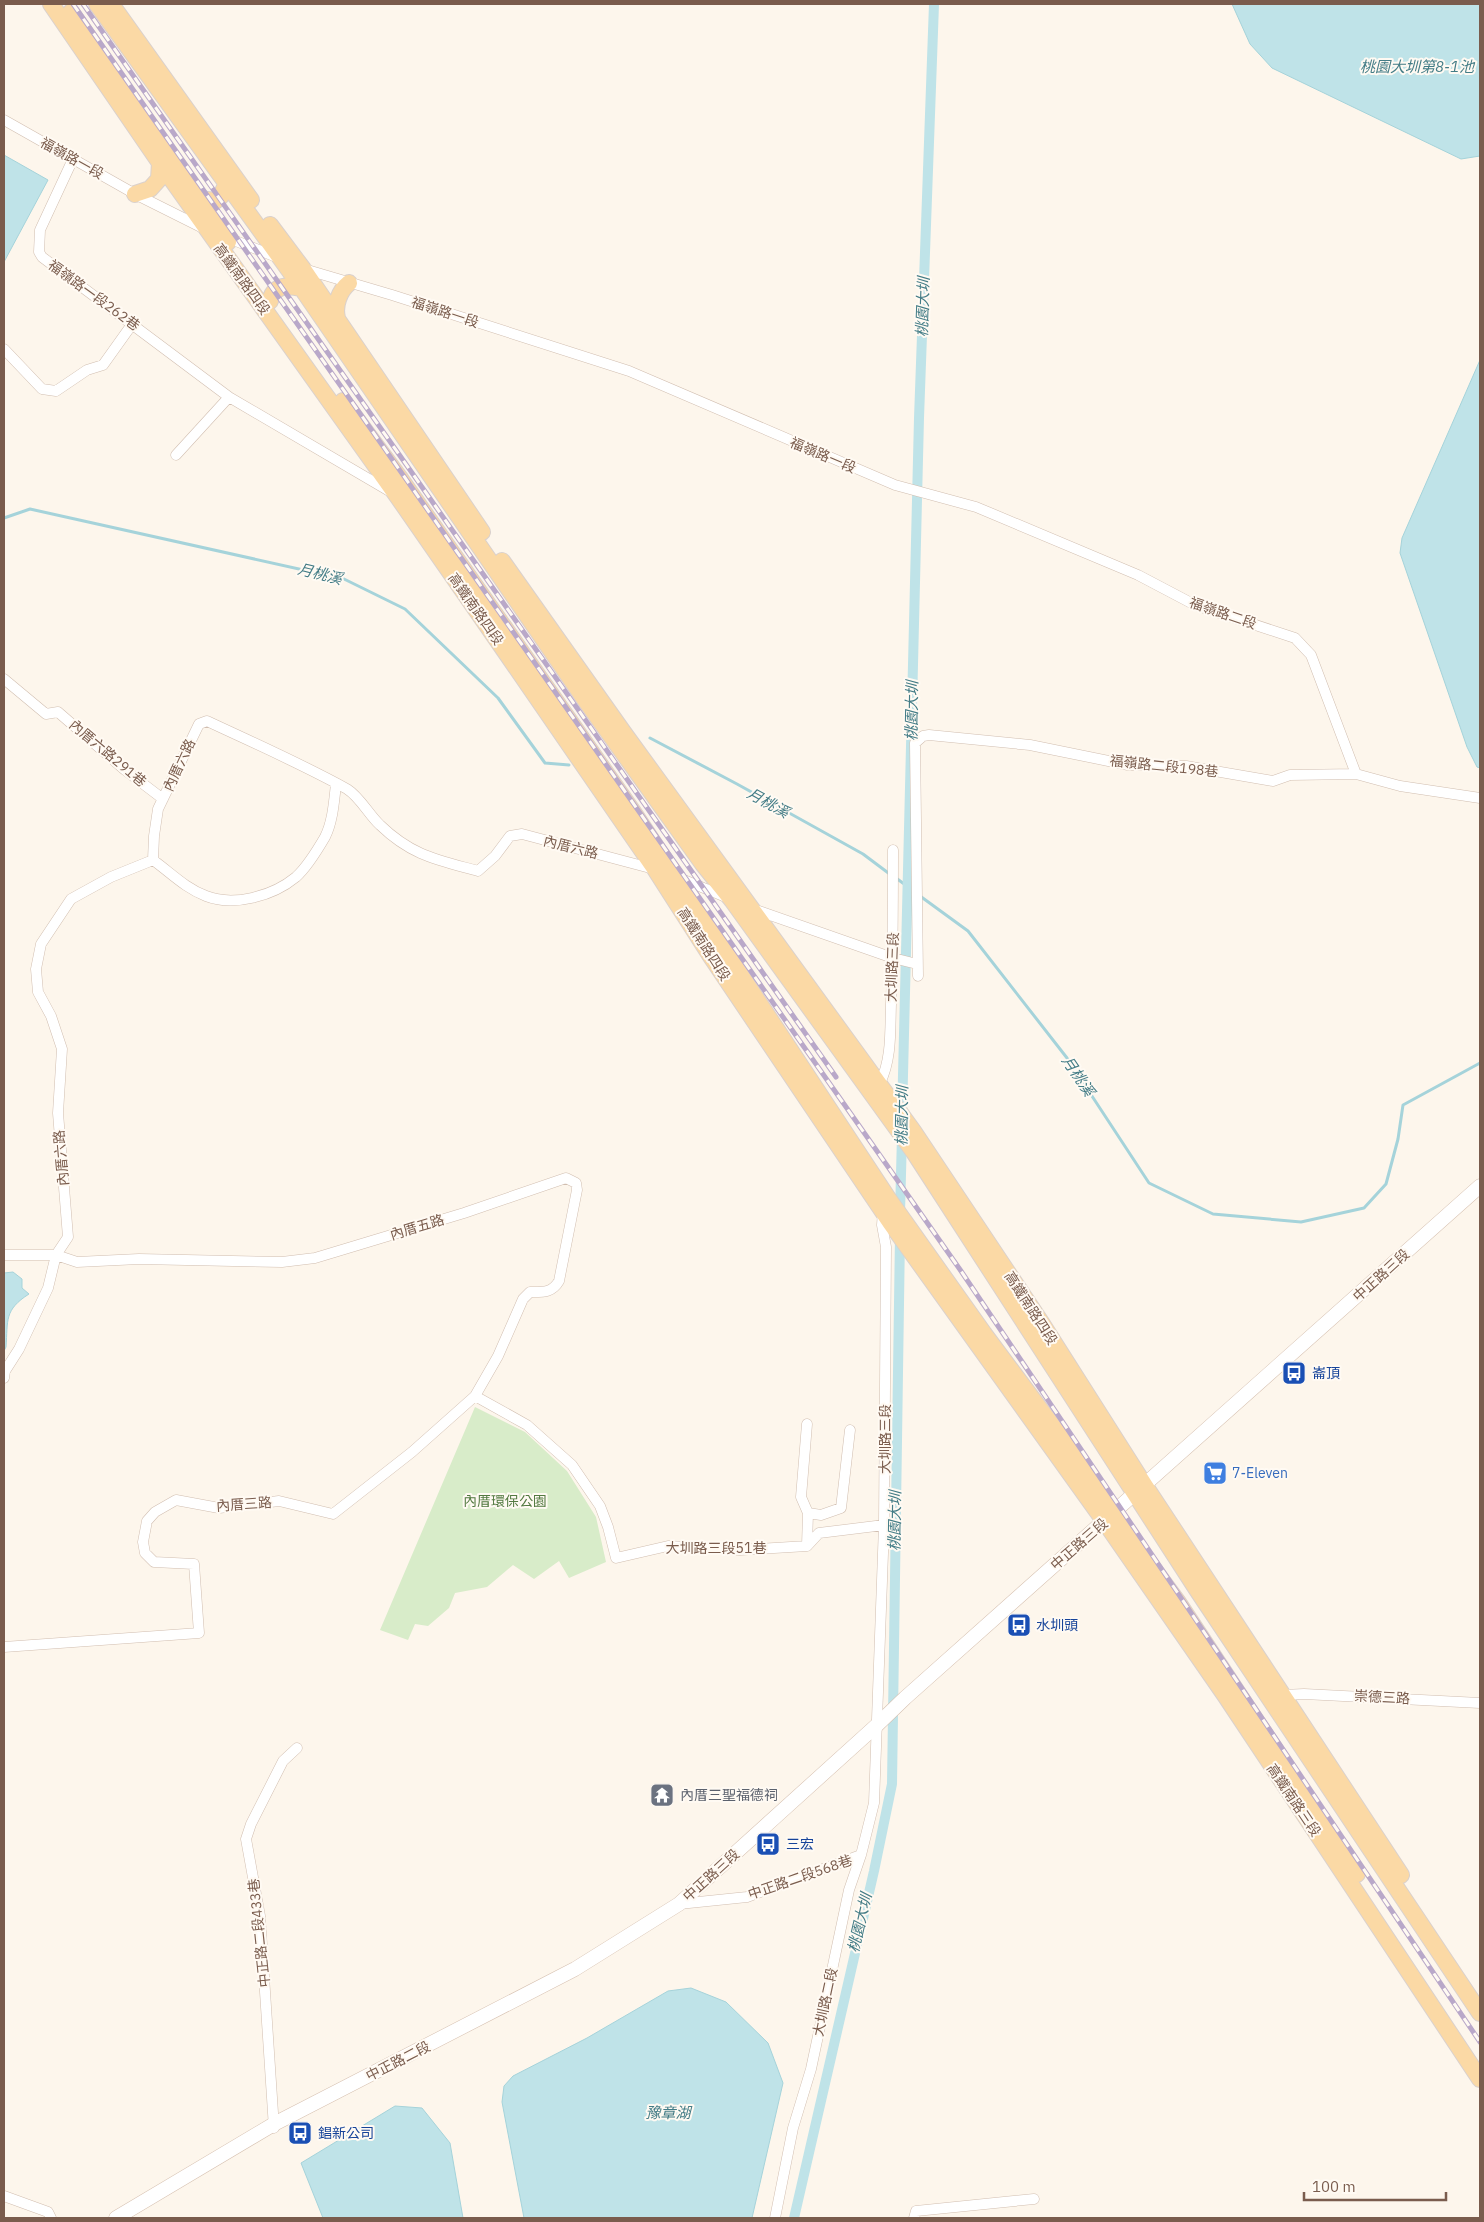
<svg xmlns="http://www.w3.org/2000/svg" width="1484" height="2222" viewBox="0 0 1484 2222" font-family="'IBM Plex Sans','Noto Sans TC',sans-serif">
	<style>
		.green { fill: #d8ecc9 }
		.water { fill: #bfe3e8; stroke: #a5d3da }
		.lines { fill: none; stroke-linecap: round; stroke-linejoin: round }
		.stream { stroke: #a5d3da; stroke-width: 3 }
		.canal { stroke: #bfe3e8; stroke-width: 10 }
		.street-casing { stroke: #d1beb0; stroke-width: 11 }
		.secondary-casing { stroke: #d6c0b0; stroke-width: 15 }
		.primary-casing { stroke: #dad1cd; stroke-width: 18 }
		.street { stroke: #fff; stroke-width: 10 }
		.secondary { stroke: #fff; stroke-width: 14 }
		.primary { stroke: #fbd9a5; stroke-width: 16 }
		.rail-casing { stroke: #b9a8c9; stroke-width: 5 }
		.rail { stroke: #fffaf3; stroke-width: 3; stroke-dasharray: 9; stroke-linecap: butt }
		.labels { text-anchor: middle; stroke-width: 4; stroke-linejoin: round; paint-order: stroke }
		.street-label { font-size: 14px; fill: #7a5c4d; stroke: #fffaf3 }
		.transit-label { font-size: 14px; fill: #164399; stroke: #fffaf3; text-anchor: start }
		.shop-label { font-size: 14px; fill: #366cbe; stroke: #fffaf3; text-anchor: start }
		.park-label { font-size: 14px; fill: #537a41; stroke: #fffaf3 }
		.worship-label { font-size: 14px; fill: #5b616d; stroke: #fffaf3; text-anchor: start }
		.water-label { font-size: 15px; font-style: italic; fill: #437c86; stroke: #fffaf3 }
	</style>
	<rect width="100%" height="100%" fill="#fdf6ec"/>
	<!-- green -->
	<path class="green" d="M475,1407L525,1432L567,1471L596,1517L606,1562L569,1578L559,1561L534,1579L513,1565L487,1587L455,1593L449,1608L428,1626L415,1624L408,1640L380,1630Z"/>
	<!-- water -->
	<path class="water" d="M1232,4H1480V156L1461,159L1272,68L1250,44Z
		M4,155L48,180L4,262Z
		M1480,360V768L1477,767L1467,747L1400,553L1402,538Z
		M13,1272L22,1279V1288L29,1294C4,1310 8,1320 6,1347L4,1351V1273Z
		M691,1988L726,2002L768,2043L783,2083L752,2218H524L502,2102L504,2086L513,2076L587,2038L668,1991Z
		M395,2106L422,2108L450,2143L463,2218H323L301,2163Z"/>
	<g class="lines">
		<!-- stream -->
		<path class="stream" d="M4,518L30,509L344,579L405,609L498,698L545,763L569,765
			M650,738L737,784L863,854L891,875
			M896,878L915,892
			M920,896L968,931L1067,1058L1149,1183L1213,1214L1301,1222L1364,1208L1386,1184L1398,1139L1403,1105L1480,1063"/>
		<!-- canal -->
		<path class="canal" d="M902,1116L919,418L934,4
			M900,1213L902,1135
			M794,2218L874,1871L892,1784L900,1235"/>
		<!-- street casing -->
		<g class="street-casing">
			<path id="street" d="M4,120L135,194L205,229
				M73,159L40,230L39,252L42,257L229,397
				M223,236L279,258
				M304,269L392,295L629,371L895,485L976,507L1138,575L1195,605L1295,638L1311,655L1356,774L1400,786L1480,798
				M4,349L42,389L56,391L87,370L103,365L133,323
				M176,455L229,397L391,492
				M4,679L46,714L58,712L125,770L163,799
				M153,860C171,873 185,888 206,896C234,907 273,896 296,877C307,867 318,849 325,837C333,821 334,801 336,784
				M677,877L728,898
				M753,909L893,958L917,964
				M918,976L915,743L923,736L929,735L1030,745L1128,765L1186,766L1273,781L1290,775L1356,774
				M880,1083C892,1059 890,1030 891,1004C893,952 893,901 893,850
				M4,1255H56L77,1262L139,1259L282,1262L315,1258L464,1213L566,1178L576,1183L577,1190L559,1281C552,1293 543,1292 530,1292L523,1299L498,1356L475,1396L412,1452L333,1514L279,1501L219,1508L176,1500L155,1512L147,1521L143,1542L145,1553L154,1562L194,1564L199,1633L4,1647
				M4,1378L5,1371L19,1349L48,1288L56,1255L68,1237L58,1113L62,1049L51,1016L38,992L36,969L41,944L71,899L111,877L153,860L154,836L158,809L199,724L207,721C254,743 302,764 347,789C360,797 369,815 380,825C412,856 438,860 478,871L495,856L510,836L522,834L654,869
				M475,1396L527,1425L572,1465L600,1506L608,1527L616,1558L668,1546L740,1550L807,1546L819,1533L884,1525
				M808,1513L821,1515L841,1508L850,1430
				M807,1546L808,1513L801,1497L807,1424
				M1283,1695L1304,1694L1480,1703
				M679,1904L747,1897L861,1855
				M274,2128L260,1916L246,1839L251,1824L283,1761L297,1748
				M4,2196L48,2212L51,2218
				M775,2218L793,2128L811,2069L849,1890L861,1855L874,1803L884,1525L886,1247L882,1225L883,1212
				M914,2218L916,2211L1034,2199"/>
		</g>
		<!-- secondary casing -->
		<g class="secondary-casing">
			<path id="secondary" d="M116,2218L274,2124L575,1969L679,1904L877,1725L905,1698L1480,1186"/>
		</g>
		<!-- primary casing -->
		<g class="primary-casing">
			<path id="primary" d="M51,4L160,163L398,497L507,654L655,869L710,955L890,1222L1105,1522L1225,1695L1480,2079
				M97,4L292,274L586,701L703,864L732,900L914,1152L1198,1591L1480,2013
				M111,4L251,200
				M71,12L228,242
				M135,194L150,189L159,179L160,163
				M199,199L215,201L221,196L226,185
				M270,225L303,269L482,532
				M270,301C274,284 288,285 301,288
				M337,318C334,306 339,291 349,283
				M343,401L399,477L633,812L889,1200L984,1334L1075,1456L1113,1514L1177,1601L1357,1874
				M502,561L623,732L913,1131L1042,1324L1145,1486L1401,1875"/>
		</g>
		<!-- street -->
		<use href="#street" class="street"/>
		<!-- secondary -->
		<use href="#secondary" class="secondary"/>
		<!-- primary -->
		<use href="#primary" class="primary"/>
		<!-- rail casing -->
		<g class="rail-casing">
			<path id="rail" d="M73,4L961,1271L1480,2042
				M83,4L836,1077"/>
		</g>
		<!-- rail -->
		<use href="#rail" class="rail"/>
	</g>
	<!-- icons -->
	<defs>
		<g id="bus-square" transform="scale(1.25)"><rect x="-9" y="-9" width="18" height="18" rx="4" fill="#1a4fb4" stroke="#fffaf3"/><path d="M-5-6H5V4H4V6H2V4H-2V6H-4V4H-5ZM-3.5-4V0h7V-4ZM-3.5 1.2v1.5H-2V1.2ZM2 1.2v1.5H3.5V1.2Z" fill="#fff"/></g>
		<g id="supermarket-square" transform="scale(1.25)"><rect x="-9" y="-9" width="18" height="18" rx="4" fill="#3f7fe0" stroke="#fffaf3"/><path d="M-6-5.5h2.5l.6 2H6L4.5 2H-2.5L-4.4-4H-6ZM-1.5 3.2a1.3 1.3 0 1 0 .1 0ZM3 3.2a1.3 1.3 0 1 0 .1 0Z" fill="#fff"/></g>
		<g id="temple-square" transform="scale(1.25)"><rect x="-9" y="-9" width="18" height="18" rx="4" fill="#6b7280" stroke="#fffaf3"/><path d="M0-6L5-2H3V0L6.5 2.5H4V6H1.5V3h-3V6H-4V2.5H-6.5L-3 0V-2H-5Z" fill="#fff"/></g>
	</defs>
	<g fill-rule="evenodd">
		<use href="#bus-square" x="1294" y="1373"/>
		<use href="#supermarket-square" x="1215" y="1473"/>
		<use href="#bus-square" x="1019" y="1625"/>
		<use href="#temple-square" x="662" y="1795"/>
		<use href="#bus-square" x="768" y="1844"/>
		<use href="#bus-square" x="300" y="2133"/>
	</g>
	<g class="labels">
		<!-- street labels -->
		<g class="street-label">
			<text transform="translate(72 158) rotate(29)" y="5">福嶺路一段</text>
			<text transform="translate(242 279) rotate(54)" y="5">高鐵南路四段</text>
			<text transform="translate(94 295) rotate(36)" y="5">福嶺路一段262巷</text>
			<text transform="translate(445 312) rotate(18)" y="5">福嶺路一段</text>
			<text transform="translate(823 455) rotate(23)" y="5">福嶺路一段</text>
			<text transform="translate(476 609) rotate(55)" y="5">高鐵南路四段</text>
			<text transform="translate(1223 613) rotate(19)" y="5">福嶺路二段</text>
			<text transform="translate(108 753) rotate(40)" y="5">內厝六路291巷</text>
			<text transform="translate(179 765) rotate(-65)" y="5">內厝六路</text>
			<text transform="translate(1164 766) rotate(6)" y="5">福嶺路二段198巷</text>
			<text transform="translate(571 847) rotate(14)" y="5">內厝六路</text>
			<text transform="translate(704 944) rotate(57)" y="5">高鐵南路四段</text>
			<text transform="translate(892 967) rotate(-88)" y="5">大圳路三段</text>
			<text transform="translate(61 1158) rotate(-95)" y="5">內厝六路</text>
			<text transform="translate(417 1227) rotate(-17)" y="5">內厝五路</text>
			<text transform="translate(1381 1275) rotate(-42)" y="5">中正路三段</text>
			<text transform="translate(1031 1308) rotate(57)" y="5">高鐵南路四段</text>
			<text transform="translate(885 1439) rotate(-90)" y="5">大圳路三段</text>
			<text transform="translate(244 1504) rotate(-4)" y="5">內厝三路</text>
			<text transform="translate(1079 1544) rotate(-41)" y="5">中正路三段</text>
			<text x="716" y="1553">大圳路三段51巷</text>
			<text transform="translate(1382 1697) rotate(3)" y="5">崇德三路</text>
			<text transform="translate(1294 1800) rotate(56)" y="5">高鐵南路三段</text>
			<text transform="translate(711 1875) rotate(-42)" y="5">中正路三段</text>
			<text transform="translate(800 1877) rotate(-19)" y="5">中正路二段568巷</text>
			<text transform="translate(259 1933) rotate(-96)" y="5">中正路二段433巷</text>
			<text transform="translate(825 2002) rotate(-78)" y="5">大圳路二段</text>
			<text transform="translate(398 2061) rotate(-27)" y="5">中正路二段</text>
		</g>
		<!-- transit labels -->
		<g class="transit-label">
			<text x="1312" y="1378">崙頂</text>
			<text x="1036" y="1630">水圳頭</text>
			<text x="786" y="1849">三宏</text>
			<text x="318" y="2138">錩新公司</text>
		</g>
		<!-- shop labels -->
		<g class="shop-label">
			<text x="1232" y="1478">7-Eleven</text>
		</g>
		<!-- park labels -->
		<g class="park-label">
			<text x="505" y="1506">內厝環保公園</text>
		</g>
		<!-- worship labels -->
		<g class="worship-label">
			<text x="680" y="1800">內厝三聖福德祠</text>
		</g>
		<!-- water labels -->
		<g class="water-label">
			<text x="1417" y="72">桃園大圳第8-1池</text>
			<text transform="translate(923 307) rotate(-88)" y="5">桃園大圳</text>
			<text transform="translate(320 574) rotate(14)" y="5">月桃溪</text>
			<text transform="translate(912 711) rotate(-89)" y="5">桃園大圳</text>
			<text transform="translate(768 803) rotate(29)" y="5">月桃溪</text>
			<text transform="translate(1078 1076) rotate(56)" y="5">月桃溪</text>
			<text transform="translate(902 1116) rotate(-89)" y="5">桃園大圳</text>
			<text transform="translate(895 1521) rotate(-89)" y="5">桃園大圳</text>
			<text transform="translate(860 1923) rotate(-77)" y="5">桃園大圳</text>
			<text x="668" y="2118">豫章湖</text>
		</g>
	</g>
	<!-- border -->
	<rect width="1484" height="2222" fill="none" stroke="#7a5c4d" stroke-width="10"/>
	<!-- scale -->
	<path d="M1304 2192v8h142v-8" fill="none" stroke="#7a5c4d" stroke-width="2.5"/>
	<text x="1312" y="2192" font-size="15" fill="#7a5c4d" stroke="#fffaf3" stroke-width="4" paint-order="stroke">100 m</text>
</svg>
